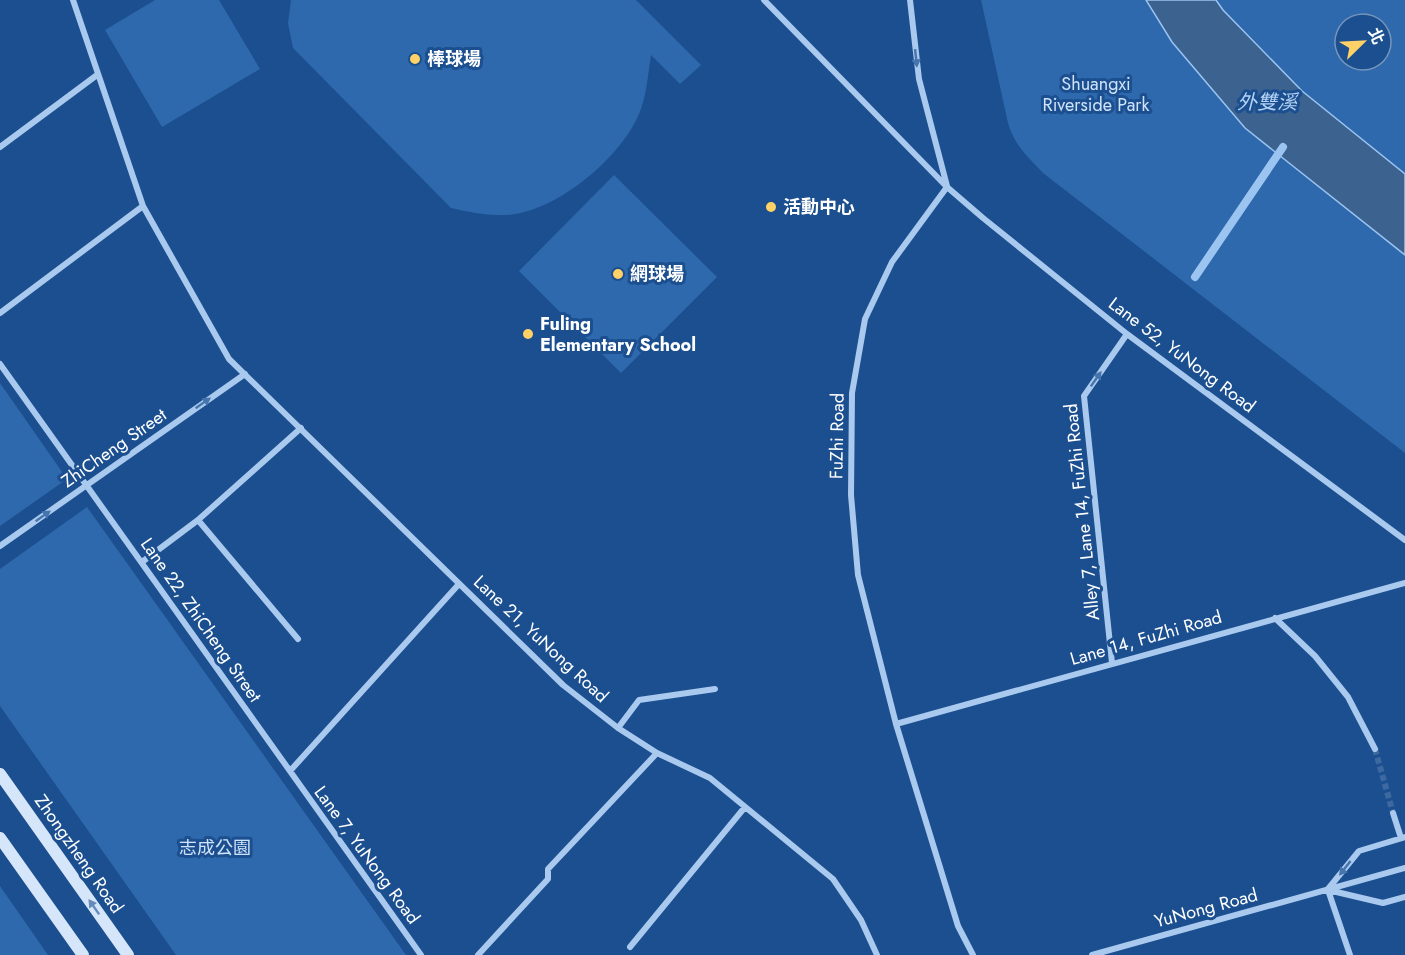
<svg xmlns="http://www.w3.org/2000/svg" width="1405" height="955" viewBox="0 0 1405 955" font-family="Jost,'Noto Sans TC',sans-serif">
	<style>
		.green { fill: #2e69ad; fill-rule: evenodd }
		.water { fill: #3c6290; stroke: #9cc4f0; stroke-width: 1.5 }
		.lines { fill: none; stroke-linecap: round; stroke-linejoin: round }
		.stream { stroke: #9cc4f0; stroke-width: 8 }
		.street-tunnel { stroke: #3d69a0; stroke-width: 6; stroke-dasharray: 6 3; stroke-linecap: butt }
		.street { stroke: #a9c9ee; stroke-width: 6 }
		.secondary { stroke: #d6e6fa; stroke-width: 12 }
		.oneway { fill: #4674ac }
		.oneway2 { fill: #668bba }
		.poi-dot { fill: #ffd166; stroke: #1b4f8f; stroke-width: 2 }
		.labels { text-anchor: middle; stroke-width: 6; stroke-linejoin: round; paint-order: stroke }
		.poi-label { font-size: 18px; font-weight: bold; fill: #fff; stroke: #1b4f8f; text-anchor: start }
		.park-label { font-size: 18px; fill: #cfe3fa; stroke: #1b4f8f }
		.street-label { font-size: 18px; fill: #fff; stroke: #1b4f8f }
		.water-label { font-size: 20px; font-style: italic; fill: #b5d3f5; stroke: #1b4f8f }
	</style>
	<rect width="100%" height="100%" fill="#1b4f8f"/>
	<!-- green -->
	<path class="green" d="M155,0H219L260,69L162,127L105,30Z
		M291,0H636L701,65L680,84L651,55C648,73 647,92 641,109C624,156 556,213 506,215C487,216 469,212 451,208L293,48L288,23Z
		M981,0H1146L1172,42L1358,218L1405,255V453L1043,173C1028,157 1014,145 1008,123Z
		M1216,0H1405V174L1302,91L1223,10ZM1345,24H1381V60H1345Z
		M614,175L717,277L621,373L519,271Z
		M0,383L67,479L0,526Z
		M87,507L406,955H176L0,706V569Z
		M0,886L48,955H0Z"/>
	<!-- water -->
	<path class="water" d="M1146,0H1216L1223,10L1302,91L1405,174V255L1245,128L1172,42Z"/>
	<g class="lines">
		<!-- stream -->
		<path class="stream" d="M1195,277L1283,147"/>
		<!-- street-tunnel -->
		<path class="street-tunnel" d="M1375,749L1393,813"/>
		<!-- street -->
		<path class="street" d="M73,0L143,206L229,359L563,685L618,728L657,753L710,778L833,879L861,920L877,955
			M764,0L947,187L983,218L1127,334L1405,540
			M910,0L919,79L947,186
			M0,147L97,75
			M947,187L892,262L865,319L852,393L851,495L858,575L896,724L958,926L973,955
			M0,313L143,206
			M0,364L421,955
			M198,520L298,639
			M0,546L245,374
			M142,562L198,520L301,428
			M1275,618L1315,656L1348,697L1375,749
			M1112,663L1084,396L1127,334
			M896,724L1405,583
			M618,728L639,700L715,689
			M290,771L459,584
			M1393,813L1401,838
			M1328,889L1359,851L1405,837
			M1328,890L1383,903L1405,897
			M1328,890L1350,955
			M630,947L745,807
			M478,955L548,879V869L657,753
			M1092,955L1405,868"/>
		<!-- secondary -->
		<path class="secondary" d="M0,774L128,955
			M0,838L83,955"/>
	</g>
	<!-- one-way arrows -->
	<defs><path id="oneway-solid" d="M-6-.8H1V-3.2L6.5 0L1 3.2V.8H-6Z" transform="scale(1.5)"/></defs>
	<g class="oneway">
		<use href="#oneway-solid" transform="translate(916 58) rotate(84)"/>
		<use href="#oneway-solid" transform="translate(1096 379) rotate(-55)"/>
		<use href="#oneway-solid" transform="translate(203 403) rotate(-35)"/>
		<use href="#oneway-solid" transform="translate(43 516) rotate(-35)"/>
		<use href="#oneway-solid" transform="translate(1345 868) rotate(128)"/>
	</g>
	<use class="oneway2" href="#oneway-solid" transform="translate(94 907) rotate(-125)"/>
	<!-- markers -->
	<g class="poi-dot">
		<circle cx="415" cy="59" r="6"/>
		<circle cx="771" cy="207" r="6"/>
		<circle cx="618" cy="274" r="6"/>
		<circle cx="528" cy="334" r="6"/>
	</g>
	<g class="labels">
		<!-- poi labels -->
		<g class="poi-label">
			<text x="427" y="65">棒球場</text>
			<text x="783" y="213">活動中心</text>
			<text x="630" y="280">網球場</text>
			<text x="540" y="330">Fuling<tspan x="540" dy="21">Elementary School</tspan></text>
		</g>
		<!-- park labels -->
		<g class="park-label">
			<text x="1096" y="90">Shuangxi<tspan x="1096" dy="21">Riverside Park</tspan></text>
			<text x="215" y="854">志成公園</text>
		</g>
		<!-- street labels -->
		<g class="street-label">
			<text transform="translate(1182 355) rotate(37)" y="6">Lane 52, YuNong Road</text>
			<text transform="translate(837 436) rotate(-89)" y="6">FuZhi Road</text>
			<text transform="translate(114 448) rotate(-35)" y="6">ZhiCheng Street</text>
			<text transform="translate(1082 512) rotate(-96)" y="6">Alley 7, Lane 14, FuZhi Road</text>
			<text transform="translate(201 620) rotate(55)" y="6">Lane 22, ZhiCheng Street</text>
			<text transform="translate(1146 638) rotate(-16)" y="6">Lane 14, FuZhi Road</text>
			<text transform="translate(541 639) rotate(43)" y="6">Lane 21, YuNong Road</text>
			<text transform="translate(79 854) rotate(55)" y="6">Zhongzheng Road</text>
			<text transform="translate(367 855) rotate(54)" y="6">Lane 7, YuNong Road</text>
			<text transform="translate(1206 908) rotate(-15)" y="6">YuNong Road</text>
		</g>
		<!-- water labels -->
		<g class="water-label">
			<text x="1267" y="109">外雙溪</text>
		</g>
	</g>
	<!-- north arrow -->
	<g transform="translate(1363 42) rotate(66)"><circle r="28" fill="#1b4f8f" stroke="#7695bc" stroke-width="1.5"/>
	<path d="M0-4.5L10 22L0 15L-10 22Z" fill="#ffd166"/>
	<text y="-9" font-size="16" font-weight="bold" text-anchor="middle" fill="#ffffff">北</text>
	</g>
</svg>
